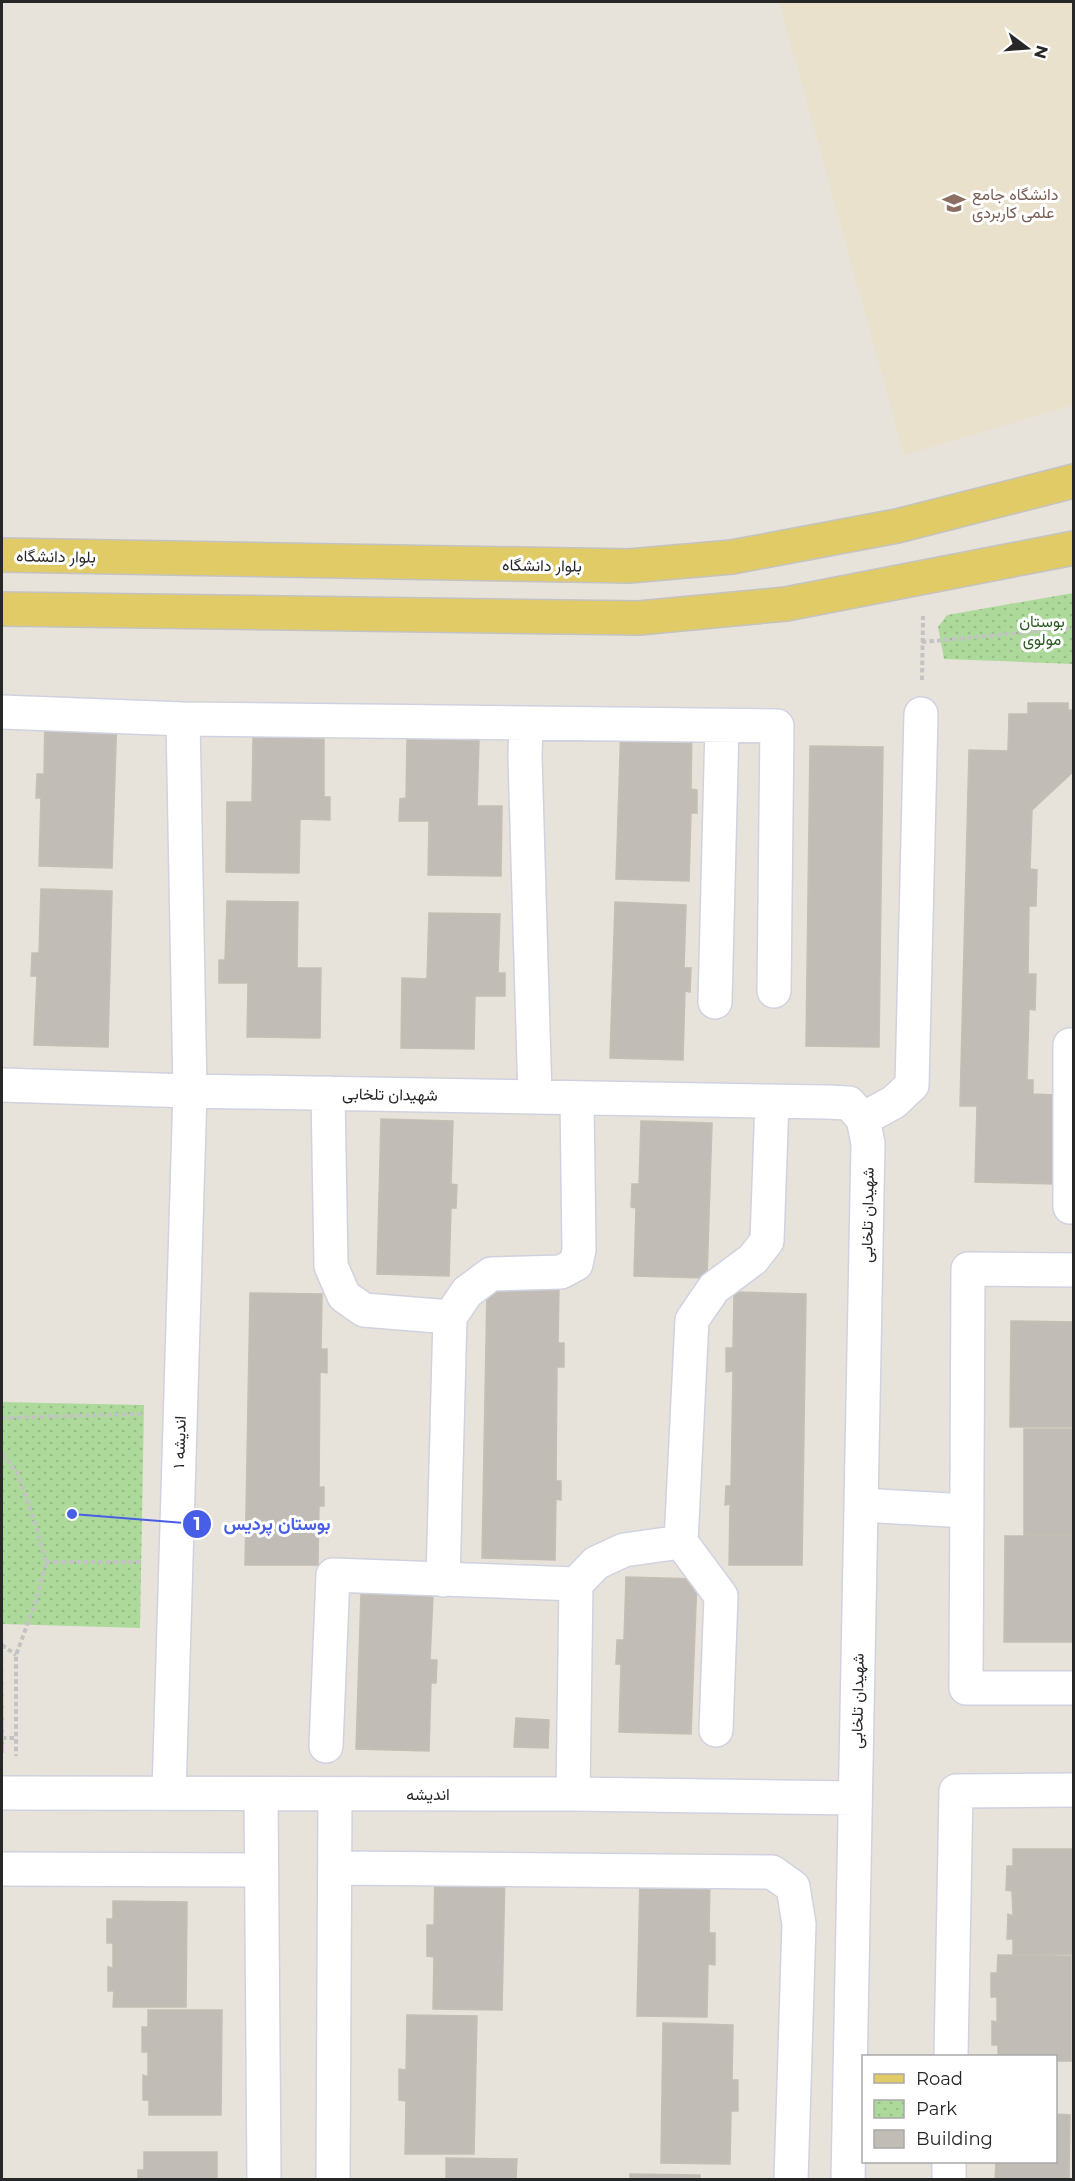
<svg xmlns="http://www.w3.org/2000/svg" width="1075" height="2181" viewBox="0 0 1075 2181" font-family="Montserrat,Vazirmatn,sans-serif">
	<style>
		.education { fill: #e9e1cb }
		.park { fill: url(#park-dots) }
		.building { fill: #c1bdb6; stroke: #c3bfb4; stroke-width: 1.5 }
		.lines { fill: none; stroke-linecap: round; stroke-linejoin: round }
		.minor-casing { stroke: #d0d2df; stroke-width: 36 }
		.major-casing { stroke: #c3c3c3; stroke-width: 36 }
		.path { stroke: #c3c3c3; stroke-width: 4; stroke-dasharray: 4.5 3; stroke-linecap: butt }
		.minor { stroke: #fff; stroke-width: 33 }
		.major { stroke: #e1cb66; stroke-width: 33 }
		.labels { text-anchor: middle; stroke-width: 6; stroke-linejoin: round; paint-order: stroke }
		.education-label { font-size: 16px; fill: #785e54; stroke: #fff; text-anchor: start }
		.street-label { font-size: 16px; fill: #272727; stroke: #fff }
		.park-label { font-size: 16px; fill: #295b20; stroke: #fff }
		.leader { fill: none; stroke: #495ee6; stroke-width: 2 }
		.callout-dot { fill: #495ee6; stroke: #fff; stroke-width: 2 }
		.mark-label { font-size: 18px; text-anchor: middle; font-weight: bold; fill: #fff }
		.callout-label { font-size: 18px; text-anchor: middle; font-weight: bold; fill: #495ee6; stroke: #fff; stroke-width: 6; stroke-linejoin: round; paint-order: stroke }
	</style>
	<defs>
		<pattern id="park-dots" width="8" height="8" patternUnits="userSpaceOnUse" patternTransform="scale(1.5)"><rect width="8" height="8" fill="#adda9b"/><path d="M2 2h.1M6 6h.1" fill="none" stroke="#95bb86" stroke-width="1.8" stroke-linecap="round"/></pattern>
	</defs>
	<rect width="100%" height="100%" fill="#e8e3da"/>
	<!-- education -->
	<path class="education" d="M779,2H1073V405L904,455Z"/>
	<!-- park -->
	<path class="park" d="M1073,593V664L944,659L938,627L947,615Z
		M2,1402L144,1405L140,1628L3,1624L4,1753H2Z"/>
	<!-- building -->
	<path class="building" d="M1028,703H1068V710H1074V771L1032,810L1030,869L1037,870L1036,906H1029L1028,974H1036L1035,1010L1029,1009L1027,1080H1033V1094L1057,1095L1054,1184L975,1182L977,1106H960L969,750L1008,751L1009,714H1028Z
		M45,711L117,713L112,868L39,866L41,798H36L37,774H44Z
		M621,724L692,726L691,789L697,790V813H691L689,881L616,879Z
		M253,737L324,738V797H330V820L300,819L299,873L226,872L227,802H252Z
		M407,739L479,740L477,806H502L501,876L428,875L429,821H399L400,799L406,798Z
		M810,746L883,747L879,1047L806,1046Z
		M41,889L112,891L108,1047L34,1045L37,976H31L32,953H39Z
		M227,901L298,902L297,968H321L320,1038L247,1037L248,983H219V960H225Z
		M615,902L686,905L684,968H691L690,992L685,991L683,1060L610,1058Z
		M429,913L500,914L498,973H505V996H475L474,1049L401,1048L402,978L427,979Z
		M381,1119L453,1121L451,1184L457,1185L456,1208H451L449,1276L377,1274Z
		M641,1121L712,1123L707,1278L634,1276L636,1208L631,1207L632,1184H639Z
		M487,1287L559,1288L558,1343H564V1367H557L556,1481H561V1500L556,1499L555,1560L482,1558Z
		M734,1292L806,1294L802,1565H729L730,1504L725,1505L726,1486H731L733,1371L726,1372V1348H733Z
		M250,1293L322,1294L321,1349H327V1373L320,1372L319,1487H324V1506H319L318,1565H245Z
		M1011,1321L1074,1322V1427H1010Z
		M1024,1429H1074V1535H1024Z
		M1005,1536H1074V1642H1004Z
		M626,1577L697,1579L691,1734L619,1732L621,1664H616L617,1640H624Z
		M361,1594L433,1596L430,1660H437L436,1683H431L429,1751L356,1749Z
		M516,1718L549,1720L548,1748L514,1747Z
		M1013,1849H1074V1954L1013,1955V1939H1007L1008,1914L1013,1916L1012,1891L1006,1890L1007,1866H1013Z
		M435,1870L505,1871L502,2010L433,2009L434,1957L427,1956V1925H434Z
		M640,1877L710,1878L709,1933H715V1965L708,1964L707,2017L637,2016Z
		M113,1901L187,1902L186,2007H113L114,1991H108V1967L113,1968V1943H107V1919H113Z
		M998,1955L1071,1956V2061H1056V2056H998V2045H992V2021L997,2022V1997H991V1973H997Z
		M148,2010H222L221,2115H149V2100H143V2075L148,2077V2052H142V2027H148Z
		M407,2015L477,2016L474,2154H405L406,2101L399,2100V2069L406,2070Z
		M663,2023L733,2025L732,2080H738V2111H731L730,2164L661,2163Z
		M1056,2114L1070,2115L1069,2180H995L996,2162H1056Z
		M144,2152H217V2180H138V2170H144Z
		M446,2158L517,2159L516,2180H446Z
		M630,2174L700,2175V2180H630Z"/>
	<g class="lines">
		<!-- minor casing -->
		<g class="minor-casing">
			<path id="minor" d="M2,712L183,719L777,726L774,991
				M526,723L525,757L535,1097
				M715,1002L722,726
				M1070,1045V1207H1074
				M2,1085L190,1091L826,1102L849,1103L863,1119L868,1143L848,2180
				M328,1093L331,1266L344,1296L364,1310L450,1317
				M863,1119L894,1102L912,1085L921,714
				M1074,1270L968,1269L966,1688H1074
				M861,1505L967,1511
				M681,1542L721,1596L716,1730
				M443,1580L450,1317L467,1292L491,1274L561,1272L576,1264L579,1250L577,1098
				M326,1746L333,1575L576,1584
				M2,1793L573,1794L855,1798
				M169,1793L190,1091L183,719
				M261,1794L264,2180
				M573,1794L576,1584L596,1563L624,1550L681,1542L692,1320L714,1288L753,1259L767,1241L772,1101
				M335,1868L772,1872L793,1887L799,1924L791,2180
				M2,1869L261,1870
				M951,2056L956,1791L1074,1790
				M333,2180L335,1794
				M949,2180V2162"/>
		</g>
		<!-- major casing -->
		<g class="major-casing">
			<path id="major" d="M2,555L629,566L732,557L897,526L1074,481
				M2,609L639,618L786,604L1074,548"/>
		</g>
		<!-- path -->
		<path class="path" d="M922,642L1074,628
			M922,680L923,616
			M2,1418L143,1414
			M2,1454L18,1474L36,1526L46,1562L37,1598L16,1655V1756
			M46,1562H141
			M2,1645L16,1655
			M2,1738H15"/>
		<!-- minor -->
		<use href="#minor" class="minor"/>
		<!-- major -->
		<use href="#major" class="major"/>
	</g>
	<!-- icons -->
	<defs>
		<g id="university-bare" transform="scale(1.8)"><path d="M0-5L7-2L0 1L-7-2ZM-4 1L0 2.5L4 1V4Q0 6-4 4Z" fill="#8d6e63" stroke="#fff" stroke-width="2.5" paint-order="stroke"/></g>
	</defs>
	<g fill-rule="evenodd">
		<use href="#university-bare" x="954" y="203"/>
	</g>
	<g class="labels">
		<!-- education labels -->
		<g class="education-label">
			<text x="972" y="200">دانشگاه جامع<tspan x="972" dy="18">علمی کاربردی</tspan></text>
		</g>
		<!-- street labels -->
		<g class="street-label">
			<text transform="translate(56 556) rotate(1)" y="6">بلوار دانشگاه</text>
			<text transform="translate(542 565) rotate(1)" y="6">بلوار دانشگاه</text>
			<text transform="translate(390 1094) rotate(1)" y="6">شهیدان تلخابی</text>
			<text transform="translate(867 1215) rotate(-89)" y="6">شهیدان تلخابی</text>
			<text transform="translate(179 1442) rotate(-88)" y="6">اندیشه ۱</text>
			<text transform="translate(857 1701) rotate(-89)" y="6">شهیدان تلخابی</text>
			<text x="428" y="1800">انديشه</text>
		</g>
		<!-- park labels -->
		<g class="park-label">
			<text x="1042" y="627">بوستان<tspan x="1042" dy="18">مولوی</tspan></text>
		</g>
	</g>
	<!-- callouts -->
	<path class="leader" d="M72 1514L197 1524"/>
	<g class="callout-dot">
		<circle cx="72" cy="1514" r="6"/>
		<circle cx="197" cy="1524" r="15"/>
	</g>
	<g class="mark-label">
		<text x="197" y="1530">1</text>
	</g>
	<g class="callout-label">
		<text x="277" y="1530">بوستان پردیس</text>
	</g>
	<!-- border -->
	<rect width="1075" height="2181" fill="none" stroke="#272727" stroke-width="6"/>
	<!-- legend -->
	<rect x="862" y="2055" width="195" height="108" fill="#ffffff" stroke="#a9a9a9" stroke-width="1.5"/>
	<rect x="874" y="2074" width="30" height="9" fill="#e1cb66" stroke="#a9a9a9" stroke-width="1.5"/>
	<text x="916" y="2085" font-size="18" fill="#272727">Road</text>
	<rect x="874" y="2100" width="30" height="18" fill="url(#park-dots)" stroke="#a9a9a9" stroke-width="1.5"/>
	<text x="916" y="2115" font-size="18" fill="#272727">Park</text>
	<rect x="874" y="2130" width="30" height="18" fill="#c1bdb6" stroke="#a9a9a9" stroke-width="1.5"/>
	<text x="916" y="2145" font-size="18" fill="#272727">Building</text>
	<!-- north arrow -->
	<g transform="translate(1027 48) rotate(106)" stroke="#ffffff" stroke-width="4.5" paint-order="stroke">
	<path d="M0-4.5L10 22L0 15L-10 22Z" fill="#272727"/>
	<text y="-9" font-size="16" font-weight="bold" text-anchor="middle" fill="#272727">N</text>
	</g>
</svg>
